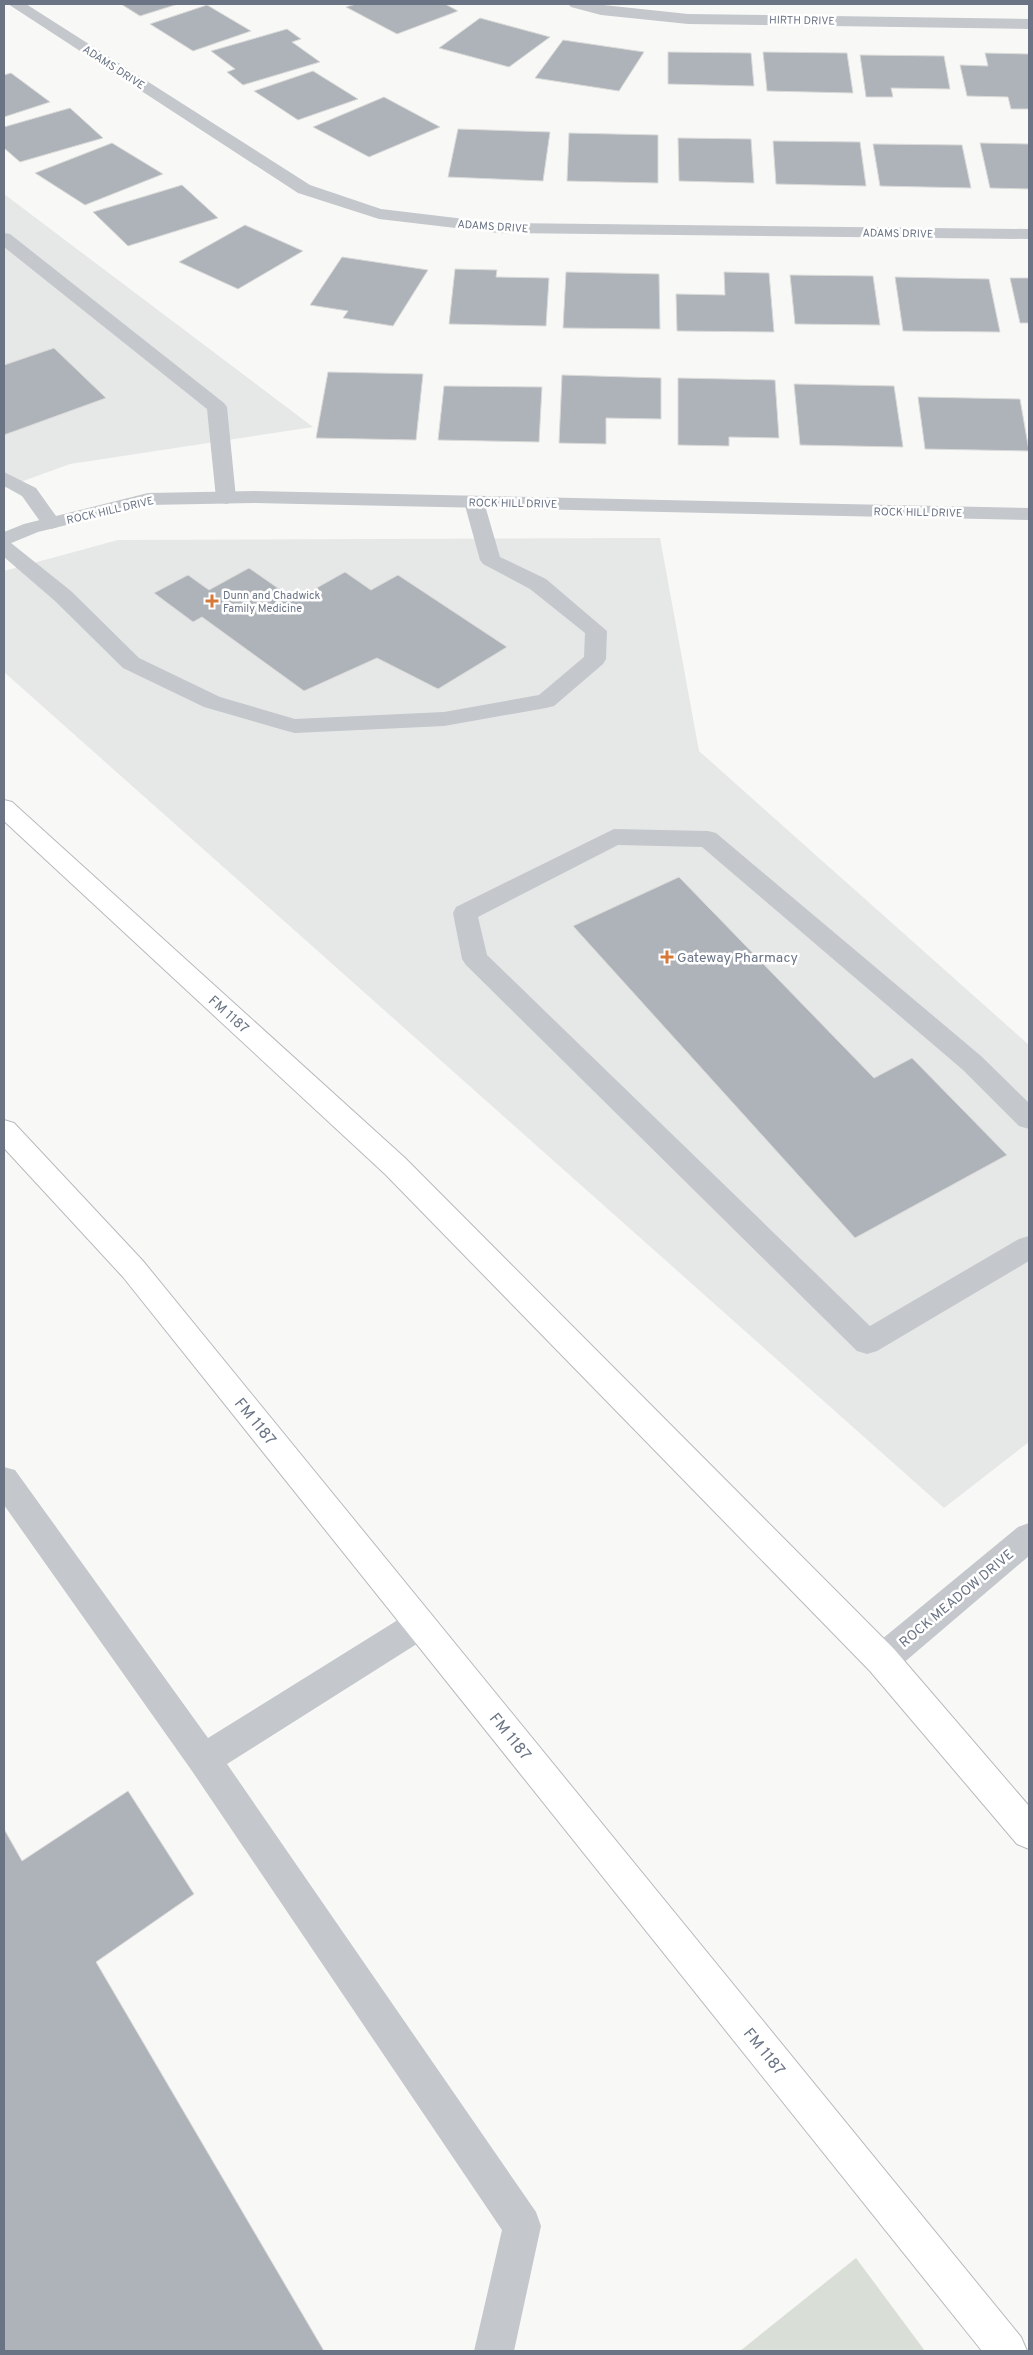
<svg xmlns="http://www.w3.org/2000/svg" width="1033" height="2355" viewBox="0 0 1033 2355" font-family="Overpass,sans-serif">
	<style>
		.built { fill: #e6e7e7 }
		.green { fill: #d9dfd7 }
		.building { fill: #aeb3ba; stroke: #dadad8 }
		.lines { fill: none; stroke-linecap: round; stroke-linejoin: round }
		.secondary-casing { stroke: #b7babf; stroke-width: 2 }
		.service { fill: #c4c7cb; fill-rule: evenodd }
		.minor { fill: #c4c7cb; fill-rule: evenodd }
		.secondary { fill: #fff; fill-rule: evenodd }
		.poi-dot { fill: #d67838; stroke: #fff; stroke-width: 2 }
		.labels { text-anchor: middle; stroke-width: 5; stroke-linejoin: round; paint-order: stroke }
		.far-street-label { font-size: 11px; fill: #6a7485; stroke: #fff }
		.far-poi-label { font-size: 11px; fill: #6a7485; stroke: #fff; text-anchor: start }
		.poi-label { font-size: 14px; fill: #6a7485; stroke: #fff; text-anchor: start }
		.street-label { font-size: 14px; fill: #6a7485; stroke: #fff }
		.near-street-label { font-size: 16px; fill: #6a7485; stroke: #fff }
	</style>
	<rect width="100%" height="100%" fill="#f8f8f6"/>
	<!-- built -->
	<path class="built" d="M4,194L313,427L70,464L4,488Z
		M660,538L699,751L1029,1045V1442L944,1508L4,672V571L118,540Z"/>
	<!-- green -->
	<path class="green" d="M856,2258L925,2351H740Z"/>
	<!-- building -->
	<path class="building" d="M121,4H178L140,16Z
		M356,4H445L458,11L397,34L346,7Z
		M207,5L251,31L193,51L150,24Z
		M480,18L550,37L509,67L439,48Z
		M287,29L301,39L292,42L320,62L243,85L227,72L235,69L211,51Z
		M563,40L644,52L619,91L535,78Z
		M668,52L751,53L754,86L668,84Z
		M763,52L847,53L853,93L767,91Z
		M985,53L1029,54V109H1011L1008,97L967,96L960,65L988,66Z
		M860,55L944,56L950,89L891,88L893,97H866Z
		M313,71L358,99L298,120L254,91Z
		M11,73L50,102L4,117V75Z
		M384,97L440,127L369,157L313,127Z
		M70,108L103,138L20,162L4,148V127Z
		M458,129L550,132L543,181L448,177Z
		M569,133L658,135V183L567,181Z
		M678,138L751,139L754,183L679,181Z
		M773,141L860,142L866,186L776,184Z
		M112,143L163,174L85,205L35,173Z
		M980,143L1029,144V189L990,188Z
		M873,144L962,145L971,188L880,186Z
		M182,185L218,218L128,246L93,212Z
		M245,225L303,251L238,289L179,262Z
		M342,257L428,270L393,326L343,318L348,311L310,305Z
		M455,269L497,270L496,277L549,278L546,326L449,324Z
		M566,272L659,274L660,329L563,328Z
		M724,272L769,273L774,332L677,331L676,294L725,295Z
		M790,275L873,276L880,325L795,324Z
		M895,277L989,279L1000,332L903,331Z
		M1010,278H1029V323H1020Z
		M54,348L106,398L4,435V365Z
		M328,372L423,374L416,440L316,438Z
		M562,375L661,378V419L606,418V444L559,443Z
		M678,378L775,380L779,438L729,437V446L678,445Z
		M794,384L894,386L903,447L800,445Z
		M444,386L542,387L539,442L438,440Z
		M918,397L1020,399L1029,451L925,449Z
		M249,568L295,600L345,572L371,590L398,575L507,647L438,689L377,658L304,691L202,617L193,622L154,593L188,575L209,590Z
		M679,877L874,1078L912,1058L1007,1155L855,1238L573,926Z
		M128,1791L194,1894L96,1962L324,2351H4V1829L22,1861Z"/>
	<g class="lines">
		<!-- secondary casing -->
		<g class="secondary-casing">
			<path id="secondary" d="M4,800L12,802L405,1158L894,1649L1029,1806V1849L1017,1844L870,1671L385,1174L4,821Z
				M4,1120L14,1123L143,1261L1021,2337L1027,2351H982L123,1277L4,1148Z"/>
		</g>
		<!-- service -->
		<path class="service" d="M4,233L10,234L224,403L227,407L236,498L233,502L226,504L219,502L216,498L207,409L4,247Z
			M4,472L36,488L61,523L58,527L51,529L44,527L22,496L4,486Z
			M474,496L481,498L484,502L500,557L546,579L607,631L606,659L603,664L554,706L546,708L444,726L295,733L287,731L204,707L123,668L55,601L4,557V541L11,543L71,591L139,658L220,697L295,719L444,712L539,695L584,657L585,633L530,589L483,564L480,560L464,502L467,498Z
			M614,829L708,831L716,833L981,1056L1029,1103V1129L1019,1126L963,1070L702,847L618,845L478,917L487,955L870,1326L1019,1239L1029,1236V1261L877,1351L867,1354L857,1351L466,965L462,959L453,913L456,907Z
			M4,1467L15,1470L208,1738L409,1613L420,1609L431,1613L436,1624L431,1635L227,1764L536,2212L541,2226L514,2351H474L502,2230L192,1771L4,1505Z"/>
		<!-- minor -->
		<path class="minor" d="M8,4H26L310,185L381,209L498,223L1029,229V239L498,233L379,219L298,193Z
			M568,4H594L688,14L1029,19V29L688,24L601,15L571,7Z
			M254,491L1029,508V520L254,503L148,505L38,532L4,546V532L24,524L148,493Z
			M1029,1523V1556L894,1671L882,1675L870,1671L866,1660L870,1649L1018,1527Z"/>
		<!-- secondary -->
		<use href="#secondary" class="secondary"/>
	</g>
	<!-- markers -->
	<g class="poi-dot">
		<path d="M209.5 593.5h5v5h5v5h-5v5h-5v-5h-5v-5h5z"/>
		<path d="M664.5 949.5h5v5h5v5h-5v5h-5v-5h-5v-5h5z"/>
	</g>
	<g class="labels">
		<!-- far-street labels -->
		<g class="far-street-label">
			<text transform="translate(802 20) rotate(1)" y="4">HIRTH DRIVE</text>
			<text transform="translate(114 67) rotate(33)" y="4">ADAMS DRIVE</text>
			<text transform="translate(493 226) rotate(4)" y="4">ADAMS DRIVE</text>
			<text transform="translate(898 233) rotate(1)" y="4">ADAMS DRIVE</text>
			<text transform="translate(513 503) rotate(1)" y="4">ROCK HILL DRIVE</text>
			<text transform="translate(110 510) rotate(-13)" y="4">ROCK HILL DRIVE</text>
			<text transform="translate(918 512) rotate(1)" y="4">ROCK HILL DRIVE</text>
		</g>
		<!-- far-poi labels -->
		<g class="far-poi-label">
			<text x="223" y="599">Dunn and Chadwick<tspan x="223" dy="13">Family Medicine</tspan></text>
		</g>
		<!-- poi labels -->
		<g class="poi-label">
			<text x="677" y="962">Gateway Pharmacy</text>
		</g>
		<!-- street labels -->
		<g class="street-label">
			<text transform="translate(229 1014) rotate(42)" y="5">FM 1187</text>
			<text transform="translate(956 1598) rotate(-40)" y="5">ROCK MEADOW DRIVE</text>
		</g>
		<!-- near-street labels -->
		<g class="near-street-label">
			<text transform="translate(256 1421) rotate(51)" y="6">FM 1187</text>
			<text transform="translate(511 1736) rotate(51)" y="6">FM 1187</text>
			<text transform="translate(765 2051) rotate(51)" y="6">FM 1187</text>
		</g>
	</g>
	<!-- border -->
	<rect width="1033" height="2355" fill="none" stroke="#6a7485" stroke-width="10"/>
</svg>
